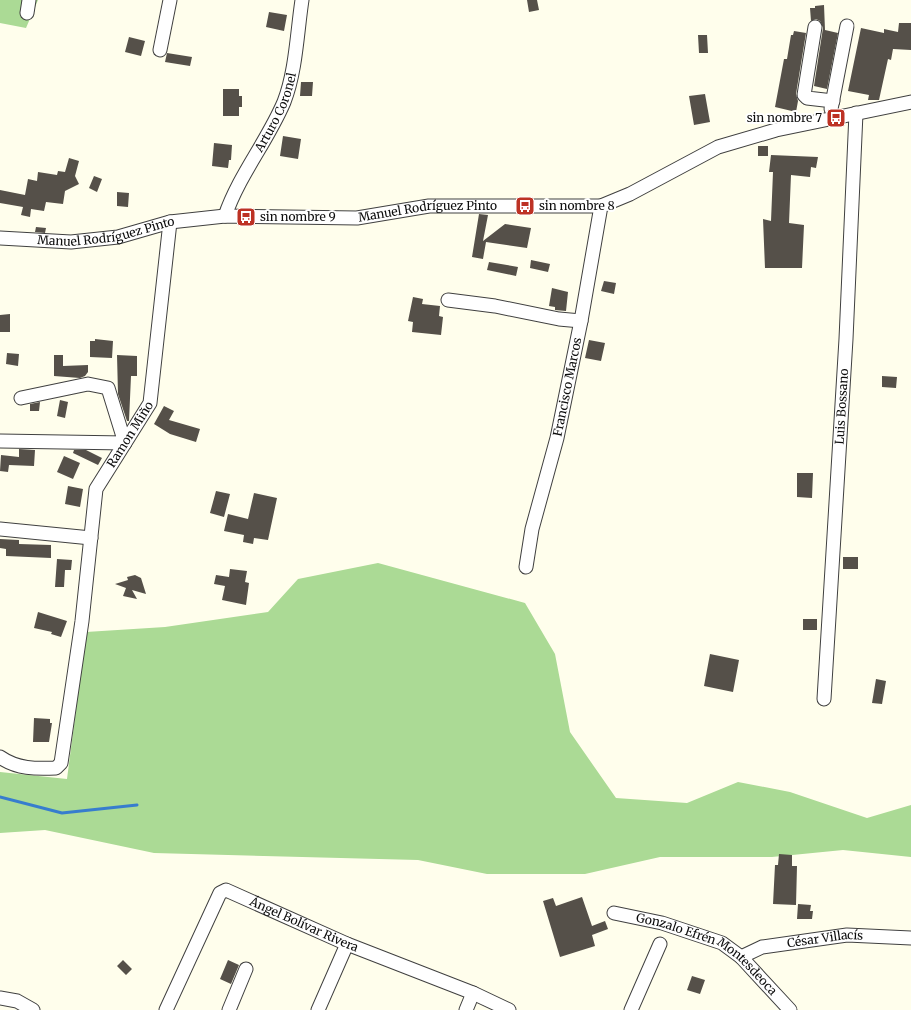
<svg xmlns="http://www.w3.org/2000/svg" width="911" height="1010" viewBox="0 0 911 1010" font-family="Merriweather,serif">
	<style>
		.forest { fill: #abda95 }
		.lines { fill: none; stroke-linecap: round; stroke-linejoin: round }
		.stream { stroke: #377dce; stroke-width: 3 }
		.building { fill: #555049 }
		.street-casing { stroke: #404040; stroke-width: 15 }
		.street { stroke: #fff; stroke-width: 13 }
		.labels { text-anchor: middle; stroke-width: 4; stroke-linejoin: round; paint-order: stroke }
		.street-label { font-size: 12px; fill: #0d0d0d; stroke: #fff }
		.poi-label { font-size: 12px; fill: #0d0d0d; stroke: #fff; text-anchor: start }
	</style>
	<rect width="100%" height="100%" fill="#fffeec"/>
	<!-- forest -->
	<path class="forest" d="M0,0H38L26,28L0,23Z
		M378,563L525,603L555,654L570,732L616,798L687,803L738,782L790,792L867,818L911,805V857L843,850L772,857H660L585,874H487L418,860L154,853L45,830L0,833V772L67,779L86,632L165,627L268,612L298,579Z"/>
	<g class="lines">
		<!-- stream -->
		<path class="stream" d="M0,797L62,813L137,805"/>
	</g>
	<!-- building -->
	<path class="building" d="M527,0H537L539,10L529,12Z
		M824,5L825,30L838,33L827,89L814,86L823,28L820,21L816,19L811,21L810,8H815V6Z
		M269,12L287,15L284,31L266,27Z
		M899,23H911V50L893,49L891,60L888,59L879,100H868L869,95L848,91L861,28L884,33V29L898,32Z
		M794,31L806,33L796,94L798,101L796,112L775,107L784,59H787L791,35H793Z
		M698,35H707L708,53H699Z
		M129,37L145,41L141,56L125,52Z
		M167,53L192,57L190,66L165,62Z
		M301,82H313L312,96H300Z
		M223,89H239V96H242V107H239V116H223Z
		M705,94L710,122L694,125L689,96Z
		M283,136L301,139L298,159L280,156Z
		M214,143L232,145L231,160H229L228,168L212,166Z
		M758,146H768V156H758Z
		M771,155L818,157L816,168L811,167L810,177L791,175L789,223L804,225L802,268H765L763,219L771,221L773,172H769Z
		M69,158L79,161L75,176L79,184L65,191L63,204L46,202L44,211L31,209L30,217L21,215L23,207L0,203V190L25,195L28,179L37,181L38,172L57,175L58,171L65,172Z
		M94,176L102,179L97,192L89,188Z
		M117,192L129,193L128,207L117,206Z
		M479,214L488,215L483,241L505,224L531,228L527,248L486,242L483,259L472,257Z
		M36,227L46,228L45,233L35,232Z
		M531,260L550,264L548,272L530,268Z
		M489,262L518,267L516,276L487,270Z
		M604,281L616,283L614,294L601,291Z
		M552,288L568,292L566,311L555,310V307L549,306Z
		M413,297L423,299L422,304L440,306L439,316L443,317L441,335L412,332L413,322L408,321Z
		M10,314V332H0V315Z
		M95,339L113,341L112,358L90,357V341H95Z
		M589,340L605,343L601,361L585,358Z
		M7,353L19,354L18,366L6,364Z
		M54,355H63V366L88,365V372L85,376L80,378L54,376Z
		M117,355L137,356V376H131L129,421H127L118,394Z
		M882,376L897,377L896,388L882,387Z
		M60,400L68,402L65,418L57,416Z
		M40,402L39,411H30V404Z
		M164,406L174,411L169,420L200,429L196,442L170,434L154,424Z
		M19,449L35,450L34,466L9,465L8,472L0,471L1,455L19,457Z
		M74,450H86L102,458L98,465L73,453Z
		M64,456L80,463L73,479L57,472Z
		M797,473H813L812,498L797,497Z
		M68,486L83,489L80,507L65,504Z
		M216,491L230,494L224,517L210,513Z
		M254,493L277,498L268,540L254,538L253,544L243,542L244,535L224,531L228,514L248,519Z
		M0,539L19,540V544L51,545V558L6,556V549L0,548Z
		M843,557H858V569H843Z
		M57,559L72,560L71,570H65L64,587H55Z
		M230,569L247,571L245,582L249,583L246,605L222,600L225,586L214,584L216,575L229,577Z
		M135,575L141,578L146,594L132,590L137,599L123,596L126,588L115,584L128,580L127,577Z
		M38,612L67,621L61,637L51,634L52,632L34,628Z
		M803,619H817V630H803Z
		M710,654L739,660L733,692L704,686Z
		M876,679L886,681L882,704L872,703Z
		M34,718L50,719V723H52L49,742H33Z
		M779,854L792,855V866H797L796,905L773,904L775,865H778Z
		M582,897L592,926L605,921L608,929L592,935L595,946L560,957L543,901L553,898L556,906Z
		M798,904L811,905L810,911H813L812,919H797Z
		M123,960L132,969L126,975L117,966Z
		M228,960L239,965L231,984L220,979Z
		M692,976L705,980L700,994L687,990Z"/>
	<g class="lines">
		<!-- street casing -->
		<g class="street-casing">
			<g id="street">
				<path d="M27,13L29,0"/>
				<path d="M815,27L804,95L807,98L833,101"/>
				<path d="M160,50L170,0"/>
				<path d="M831,109L847,26"/>
				<path id="s1" d="M225,216C239,175 267,142 284,102C296,71 297,33 302,0"/>
				<path id="s2" d="M0,238L71,242L118,237L170,222L225,216L357,218L429,206H601L630,194L718,147L776,130L911,102"/>
				<path d="M448,300L495,306L559,319L581,321"/>
				<path d="M0,441L125,443L108,388L88,384L21,398"/>
				<path d="M0,529L91,538"/>
				<path id="s3" d="M526,567L532,529L557,438L581,321L601,206"/>
				<path id="s4" d="M824,699L846,339L856,113"/>
				<path id="s5" d="M0,757C17,769 36,769 56,768L61,763L82,621L96,489L150,403L170,222"/>
				<path id="s6" d="M614,913L662,923L722,943L741,957L790,1010"/>
				<path id="s7" d="M741,957L762,947L847,935L911,938"/>
				<path d="M0,998L17,1001L33,1010"/>
				<path id="s8" d="M166,1010L220,893L226,890L347,944L473,993L509,1010"/>
				<path d="M229,1010L246,969"/>
				<path d="M318,1010L347,944"/>
				<path d="M466,1010L473,993"/>
				<path d="M631,1010L660,944"/>
			</g>
		</g>
		<!-- street -->
		<use href="#street" class="street"/>
	</g>
	<!-- icons -->
	<defs>
		<g id="bus-square" transform="scale(1)"><rect x="-9" y="-9" width="18" height="18" rx="4" fill="#bd3224" stroke="#fff"/><path d="M-5-6H5V4H4V6H2V4H-2V6H-4V4H-5ZM-3.5-4V0h7V-4ZM-3.5 1.2v1.5H-2V1.2ZM2 1.2v1.5H3.5V1.2Z" fill="#fff"/></g>
	</defs>
	<g fill-rule="evenodd">
		<use href="#bus-square" x="836" y="118"/>
		<use href="#bus-square" x="525" y="206"/>
		<use href="#bus-square" x="246" y="217"/>
	</g>
	<g class="labels">
		<!-- street labels -->
		<g class="street-label">
			<text dy="4" stroke="none"><textPath href="#s1" startOffset="116">Arturo Coronel</textPath></text>
			<text dy="4" stroke="none"><textPath href="#s2" startOffset="431">Manuel Rodríguez Pinto</textPath></text>
			<text dy="4" stroke="none"><textPath href="#s2" startOffset="107">Manuel Rodríguez Pinto</textPath></text>
			<text dy="4" stroke="none"><textPath href="#s3" startOffset="185">Francisco Marcos</textPath></text>
			<text dy="4" stroke="none"><textPath href="#s4" startOffset="293">Luis Bossano</textPath></text>
			<text dy="4" stroke="none"><textPath href="#s5" startOffset="406">Ramon Miño</textPath></text>
			<text dy="4" stroke="none"><textPath href="#s8" startOffset="221">Ángel Bolívar Rivera</textPath></text>
			<text dy="4" stroke="none"><textPath href="#s7" startOffset="87">César Villacís</textPath></text>
			<text dy="4" stroke="none"><textPath href="#s6" startOffset="104">Gonzalo Efrén Montesdeoca</textPath></text>
		</g>
		<!-- poi labels -->
		<g class="poi-label">
			<text x="822" y="122" text-anchor="end">sin nombre 7</text>
			<text x="539" y="210">sin nombre 8</text>
			<text x="260" y="221">sin nombre 9</text>
		</g>
	</g>
</svg>
